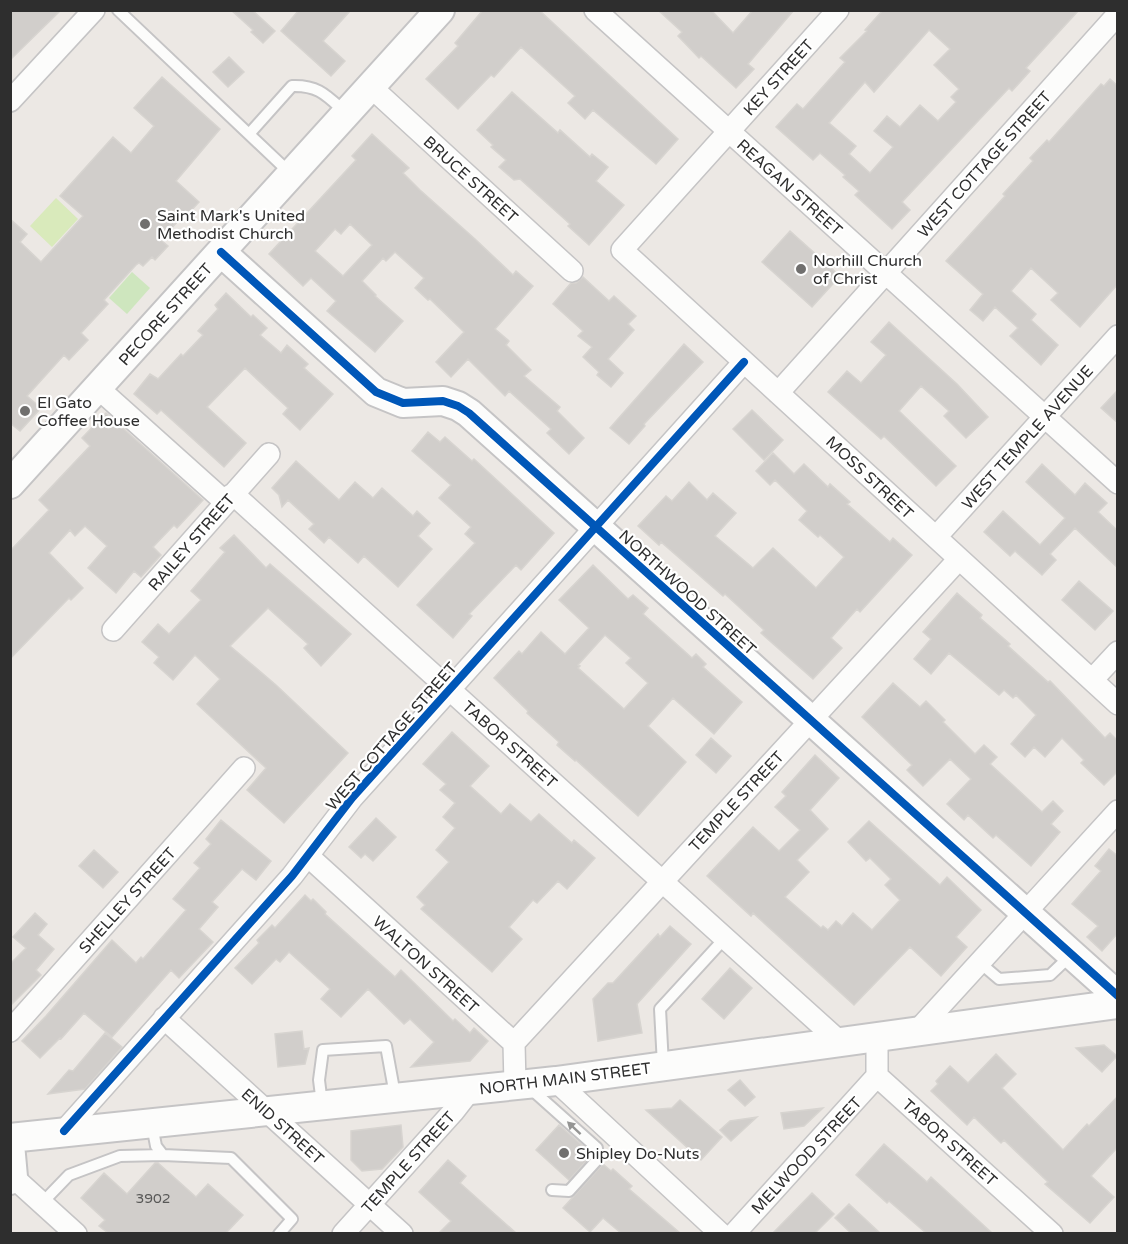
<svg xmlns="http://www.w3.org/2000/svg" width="1128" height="1244" viewBox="0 0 1128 1244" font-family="'Varela Round',sans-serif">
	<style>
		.green { fill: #cee6be }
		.pitch { fill: #d9eabb }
		.building { fill: #d1cecb; stroke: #d7d4d0; stroke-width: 1.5; fill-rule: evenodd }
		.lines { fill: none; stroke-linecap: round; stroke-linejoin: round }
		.lane-casing { stroke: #c5c4c5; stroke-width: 14 }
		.street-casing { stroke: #c5c4c5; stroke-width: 24 }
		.secondary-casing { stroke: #c5c4c5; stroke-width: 32 }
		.lane { stroke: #fcfcfb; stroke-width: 10 }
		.street { stroke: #fcfcfb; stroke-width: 21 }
		.secondary { stroke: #fcfcfb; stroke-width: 28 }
		.cycleway-casing { stroke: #fff; stroke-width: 11 }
		.cycleway { stroke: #0057b8; stroke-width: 8 }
		.oneway { fill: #959594 }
		.poi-dot { fill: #706f6e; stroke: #fff; stroke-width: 2 }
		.labels { text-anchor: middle; stroke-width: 4.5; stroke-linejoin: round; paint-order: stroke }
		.number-label { font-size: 14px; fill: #585857 }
		.street-label { font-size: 16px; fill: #2e2e2e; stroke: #fff }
		.poi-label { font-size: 16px; fill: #2e2e2e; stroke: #fff; text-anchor: start }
	</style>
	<rect width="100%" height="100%" fill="#ece8e4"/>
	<!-- green -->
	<path class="green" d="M132,272L150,288L127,314L109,298Z"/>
	<!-- pitch -->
	<path class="pitch" d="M56,198L78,219L52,247L30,226Z"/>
	<!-- building -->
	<path class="building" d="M10,10H61L10,60Z
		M231,10H252L275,31L263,43L251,32L253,30Z
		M299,10H351L323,41L345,61L331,76L281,31Z
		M483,10H539L678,139L656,164L593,110L585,119L568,103L575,96L521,47L494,77L491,75L458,109L426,79L458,46L455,43Z
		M658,10H711L733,33L753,10H794L748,64L754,69L736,88L701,56L699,58L678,36L682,32Z
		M883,10H1079L1026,68L1030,71L1012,91L1009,88L902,202L910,210L892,229L855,195L859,191L843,177L845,175L820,153L813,160L776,127L797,104L803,109L845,62L840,58L867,31L865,30ZM929,30L950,49L934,65L959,89L951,97L956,102L938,121L920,105L900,127L887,116L874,131L893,147L870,173L849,154L856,146L829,123L865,82L874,92Z
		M229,57L244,72L228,87L213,72Z
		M162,77L220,129L176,181L199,202L188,214L186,212L161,240L168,246L155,260L152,257L143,266L139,263L136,265L104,300L108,304L81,333L88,340L69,360L64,355L27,396L41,408L20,431L10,423V219L27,234L20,242L41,262L83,216L60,196L113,137L131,153L154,126L134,108Z
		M1110,79L1118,86V284L1080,327L1051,300L1058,293L1031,268L1011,291L1036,314L1031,320L1058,345L1041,365L1010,336L1018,328L995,307L983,321L970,310L983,294L946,261L1005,196L1003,194L1033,161L1030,158L1047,140L1049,142L1101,84L1104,86Z
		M512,92L558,133L560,130L590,157L592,154L608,167L596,181L624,205L589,245L568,226L570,224L520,179L514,180L499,167L506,160L491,147L493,145L477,130Z
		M372,134L409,168L403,173L420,190L475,239L513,275L516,271L533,286L495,329L509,341L506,345L531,370L524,376L560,407L557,411L584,438L569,454L547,433L551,429L509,391L505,396L468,359L451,377L436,362L464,332L430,299L428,300L415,288L424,278L395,252L386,261L383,258L362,281L376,295L375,296L403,321L375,352L327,311L336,301L311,278L303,286L269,254L356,160L352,156ZM350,224L372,245L343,276L315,251L335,229L341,234Z
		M790,231L840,276L812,307L762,262Z
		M583,277L609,301L614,296L636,316L628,324L634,330L608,359L623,373L611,387L597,375L599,372L583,357L592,347L578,336L583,331L553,304L571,283H576Z
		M226,293L251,317L253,315L267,328L260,335L281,353L287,345L308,364L304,368L333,394L300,430L283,414L288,408L245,368L207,407L246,443L224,467L161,410L157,414L134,394L150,374L158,379L181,354L183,356L203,335L198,331L218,309L215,305Z
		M889,322L957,384L988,417L966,438L944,416L949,411L921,386L899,411L956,466L936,486L884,436L881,439L828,392L847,371L861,383L886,355L871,342Z
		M684,344L703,362L644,424L645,426L629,444L610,428Z
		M1118,390V423L1101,408Z
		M752,410L783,440L764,460L733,429Z
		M106,413L203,500L177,528L174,525L153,547L161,555L141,577L134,571L116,593L88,568L107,546L85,526L75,536L70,530L49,553L83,588L71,600L69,598L10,659V551L49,510L39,500L90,446L82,438Z
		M428,432L440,442L445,437L472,461L474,459L554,533L521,570L516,565L469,614L472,616L453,638L417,605L475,543L465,534L471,527L439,498L451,485L412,451Z
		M773,453L794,474L804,464L828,487L830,484L850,502L847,504L890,542L893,538L912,555L860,612L857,609L831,638L842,648L813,679L761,633L764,630L725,594L723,596L661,542L659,545L638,526L666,496L672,501L689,482L707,500L713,493L736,513L715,536L753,568L773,548L816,588L844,557L820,535L818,537L799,520L807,511L775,480L770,485L756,471Z
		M296,461L339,500L355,482L373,498L382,488L413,516L417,511L430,523L418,536L432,549L398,587L364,556L358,563L329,537L324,543L309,529L314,524L288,500L282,507L279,495L272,488Z
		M1042,464L1075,495L1085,483L1107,503L1098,512L1118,531V568L1075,528L1050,554L1056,560L1042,575L1015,551L1010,556L984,532L1003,511L1040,545L1065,518L1026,482Z
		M234,535L266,568L270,564L351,634L321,666L304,648L308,644L268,608L230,646L276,685L348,753L284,823L247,790L266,768L197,704L220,679L195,655L173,680L154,663L159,657L142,642L158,624L169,634L201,600L191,591L225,552L220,548Z
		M593,565L628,599L633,595L648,608L643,614L692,658L696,654L706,664L703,667L742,702L714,734L673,698L648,726L686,762L638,816L576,760L575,761L557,745L559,742L527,713L528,711L494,678L519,651L522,654L541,632L565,654L589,628L559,600ZM605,635L631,658L626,663L648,683L624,709L578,668L580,666L578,665Z
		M1079,581L1113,611L1095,630L1062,600Z
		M957,593L982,615L980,618L1010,644L1008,646L1048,682L1050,681L1105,738L1110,733L1118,741V771L1104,785L1081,763L1084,760L1062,738L1045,757L1034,747L1025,757L1011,744L1036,715L1016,695L1013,698L1004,690L999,695L949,653L931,674L914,659L931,639L923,632Z
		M893,683L920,707L926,701L945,720L943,722L975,754L984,745L997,757L990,764L1042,812L1053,801L1063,811L1051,824L1060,832L1031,866L996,835L993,838L968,815L964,820L947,804L971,779L950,759L923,786L907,770L912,765L862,717Z
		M452,732L489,766L470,786L501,814L510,804L531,822L539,814L572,843L574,840L595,858L567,889L558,881L537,903L533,900L509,927L522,939L492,972L421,909L425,905L417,897L449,862L436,850L455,828L443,817L455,803L440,790L446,784L423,764Z
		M711,738L731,756L716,773L696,755Z
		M815,755L839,778L810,810L828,829L797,860L809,872L785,897L821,928L823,926L828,930L836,921L842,926L853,913L872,930L900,900L885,885L891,879L870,858L866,861L848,842L869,821L940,885L947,877L981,910L956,937L967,947L941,976L910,947L854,1005L753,913L751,916L707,876L753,827L779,851L800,830L775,807L786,796L782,792Z
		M376,818L396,837L373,861L365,854L361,858L349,847Z
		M221,820L271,861L256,880L242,869L212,902L218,907L199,929L213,942L179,978L171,970L112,1037L84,1013L61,1039L60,1038L40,1058L22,1041L46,1016L112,940L136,963L141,957L143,959L186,910L173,899L200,868L194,863L211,844L206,839Z
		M1109,849L1118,856V933L1102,951L1087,937L1098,926L1072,904L1101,871L1095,866Z
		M94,850L118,872L103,888L79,866Z
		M305,895L311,901L313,899L326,912L325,914L395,977L401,970L453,1021L455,1019L470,1033L474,1028L488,1041L470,1061L411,1067L434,1042L410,1019L404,1024L368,989L341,1017L321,999L330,989L289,952L280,962L276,959L252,984L235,968L259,943L257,940L272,925L275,928Z
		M35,913L47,924L38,935L54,949L36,970L41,975L10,1006V964L26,948L13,937Z
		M670,926L691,944L637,1004L642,1033L598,1041L593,999L608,983H613L658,934L660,937Z
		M730,968L752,988L724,1019L702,999Z
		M302,1031L304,1049L309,1048L305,1064L278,1067L275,1034Z
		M105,1033L122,1047L85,1089L48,1094L69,1070L73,1071Z
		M1104,1045L1117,1056L1102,1072L1076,1048Z
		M996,1054L1016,1074L1002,1088L1063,1150L1087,1124L1089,1126L1118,1096V1147L1091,1176L1114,1197L1090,1223L1045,1184L1048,1182L1004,1140L1001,1143L974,1117L967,1125L931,1091L938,1084L936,1081L950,1066L968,1083Z
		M740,1080L755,1097L745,1106L728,1090Z
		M680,1100L722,1137L701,1160L646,1110L672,1108Z
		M823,1108L804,1126L784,1129L781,1113Z
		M757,1117L731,1141L720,1130L730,1121Z
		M401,1125L403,1147L382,1169L362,1171L351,1160V1131Z
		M559,1125L590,1152V1157L569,1180L536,1150Z
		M884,1144L927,1182L931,1177L992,1233H926L889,1201L887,1203L856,1175Z
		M448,1160L466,1176L460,1183L516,1233H439L451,1221L419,1192Z
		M155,1163H158L196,1197L208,1184L243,1215L226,1233H108L99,1226L105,1220L81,1198L104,1173L127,1194Z
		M603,1164L611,1171L613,1169L632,1186L629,1189L680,1233H621L603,1218L590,1232L563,1208Z
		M812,1193L834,1214L815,1233H773Z
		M849,1204L880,1233H851L835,1218Z"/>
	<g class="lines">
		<!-- lane casing -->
		<g class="lane-casing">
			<path id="lane" d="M118,10L290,173
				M249,134L292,86C319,85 327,96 346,113
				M979,962L999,979L1050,975L1070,956
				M663,1065L660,1009L725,938
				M531,1089L597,1148V1160L569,1191L552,1190
				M322,1104L319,1080L323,1050L386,1046L395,1095
				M152,1125L156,1146L163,1155L231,1158L292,1219L279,1234
				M42,1203L69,1175L120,1156L163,1155"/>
		</g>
		<!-- street casing -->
		<g class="street-casing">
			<path id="street" d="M595,10L1118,483
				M838,10L622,250L1118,704
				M371,87L572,271
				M10,101L94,10
				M98,388L223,500L233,494L840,1042
				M778,393L1118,14
				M936,537L1118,336
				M113,630L269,454
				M1092,680L1118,652
				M308,856L514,1043L515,1085
				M164,1018L402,1234
				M918,1030L1118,811
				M10,1031L244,768
				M877,1036V1076L1052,1234
				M514,1043L959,559
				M556,1081L721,1234
				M64,1131L292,876L352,798L744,362
				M13,1177L76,1234
				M343,1234L453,1112L471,1089
				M734,1234L877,1076"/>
		</g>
		<!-- secondary casing -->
		<g class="secondary-casing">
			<path id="secondary" d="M221,252L376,392L403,403L443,401L458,406L469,413L1118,996
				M10,484L440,10
				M10,1138L556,1081L1118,1004
				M10,1144L13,1177L10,1180"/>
		</g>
		<!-- lane -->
		<use href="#lane" class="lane"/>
		<!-- street -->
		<use href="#street" class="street"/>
		<!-- secondary -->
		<use href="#secondary" class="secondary"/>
		<!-- cycleway casing -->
		<g class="cycleway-casing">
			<path id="cycleway" d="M221,252L376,392L403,403L443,401L458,406L469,413L1118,996
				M64,1131L292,876L352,798L744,362"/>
		</g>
		<!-- cycleway -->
		<use href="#cycleway" class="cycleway"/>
	</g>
	<!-- one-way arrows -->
	<defs><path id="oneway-solid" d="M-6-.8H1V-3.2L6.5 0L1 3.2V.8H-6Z" transform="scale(1.5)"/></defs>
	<use class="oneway" href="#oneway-solid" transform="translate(574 1128) rotate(-137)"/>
	<!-- markers -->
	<g class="poi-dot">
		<circle cx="145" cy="224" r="6"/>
		<circle cx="801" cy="269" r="6"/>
		<circle cx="25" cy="411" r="6"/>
		<circle cx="564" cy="1153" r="6"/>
	</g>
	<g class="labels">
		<!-- number labels -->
		<g class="number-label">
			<text x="153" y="1203">3902</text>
		</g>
		<!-- street labels -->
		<g class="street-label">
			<text transform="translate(778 77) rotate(-48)" y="6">KEY STREET</text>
			<text transform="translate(984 164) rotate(-48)" y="6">WEST COTTAGE STREET</text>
			<text transform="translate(471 179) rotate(42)" y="6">BRUCE STREET</text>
			<text transform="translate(790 187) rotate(42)" y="6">REAGAN STREET</text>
			<text transform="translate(165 314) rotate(-48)" y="6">PECORE STREET</text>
			<text transform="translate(1027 437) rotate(-48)" y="6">WEST TEMPLE AVENUE</text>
			<text transform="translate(870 477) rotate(43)" y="6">MOSS STREET</text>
			<text transform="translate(191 542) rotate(-49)" y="6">RAILEY STREET</text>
			<text transform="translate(688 592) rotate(42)" y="6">NORTHWOOD STREET</text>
			<text transform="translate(391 736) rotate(-49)" y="6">WEST COTTAGE STREET</text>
			<text transform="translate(510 744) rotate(42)" y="6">TABOR STREET</text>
			<text transform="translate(736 801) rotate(-47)" y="6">TEMPLE STREET</text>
			<text transform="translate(127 900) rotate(-48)" y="6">SHELLEY STREET</text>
			<text transform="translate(426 964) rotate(42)" y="6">WALTON STREET</text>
			<text transform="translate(565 1078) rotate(-7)" y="6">NORTH MAIN STREET</text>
			<text transform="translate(283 1126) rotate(42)" y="6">ENID STREET</text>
			<text transform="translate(950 1142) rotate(42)" y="6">TABOR STREET</text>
			<text transform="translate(806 1155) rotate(-47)" y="6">MELWOOD STREET</text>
			<text transform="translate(408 1162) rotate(-48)" y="6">TEMPLE STREET</text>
		</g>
		<!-- poi labels -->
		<g class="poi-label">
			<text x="157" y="221">Saint Mark's United<tspan x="157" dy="18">Methodist Church</tspan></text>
			<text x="813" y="266">Norhill Church<tspan x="813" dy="18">of Christ</tspan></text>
			<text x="37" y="408">El Gato<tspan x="37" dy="18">Coffee House</tspan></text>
			<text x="576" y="1159">Shipley Do-Nuts</text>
		</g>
	</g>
	<!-- border -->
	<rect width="1128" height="1244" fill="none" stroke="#2e2e2e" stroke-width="24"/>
</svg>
